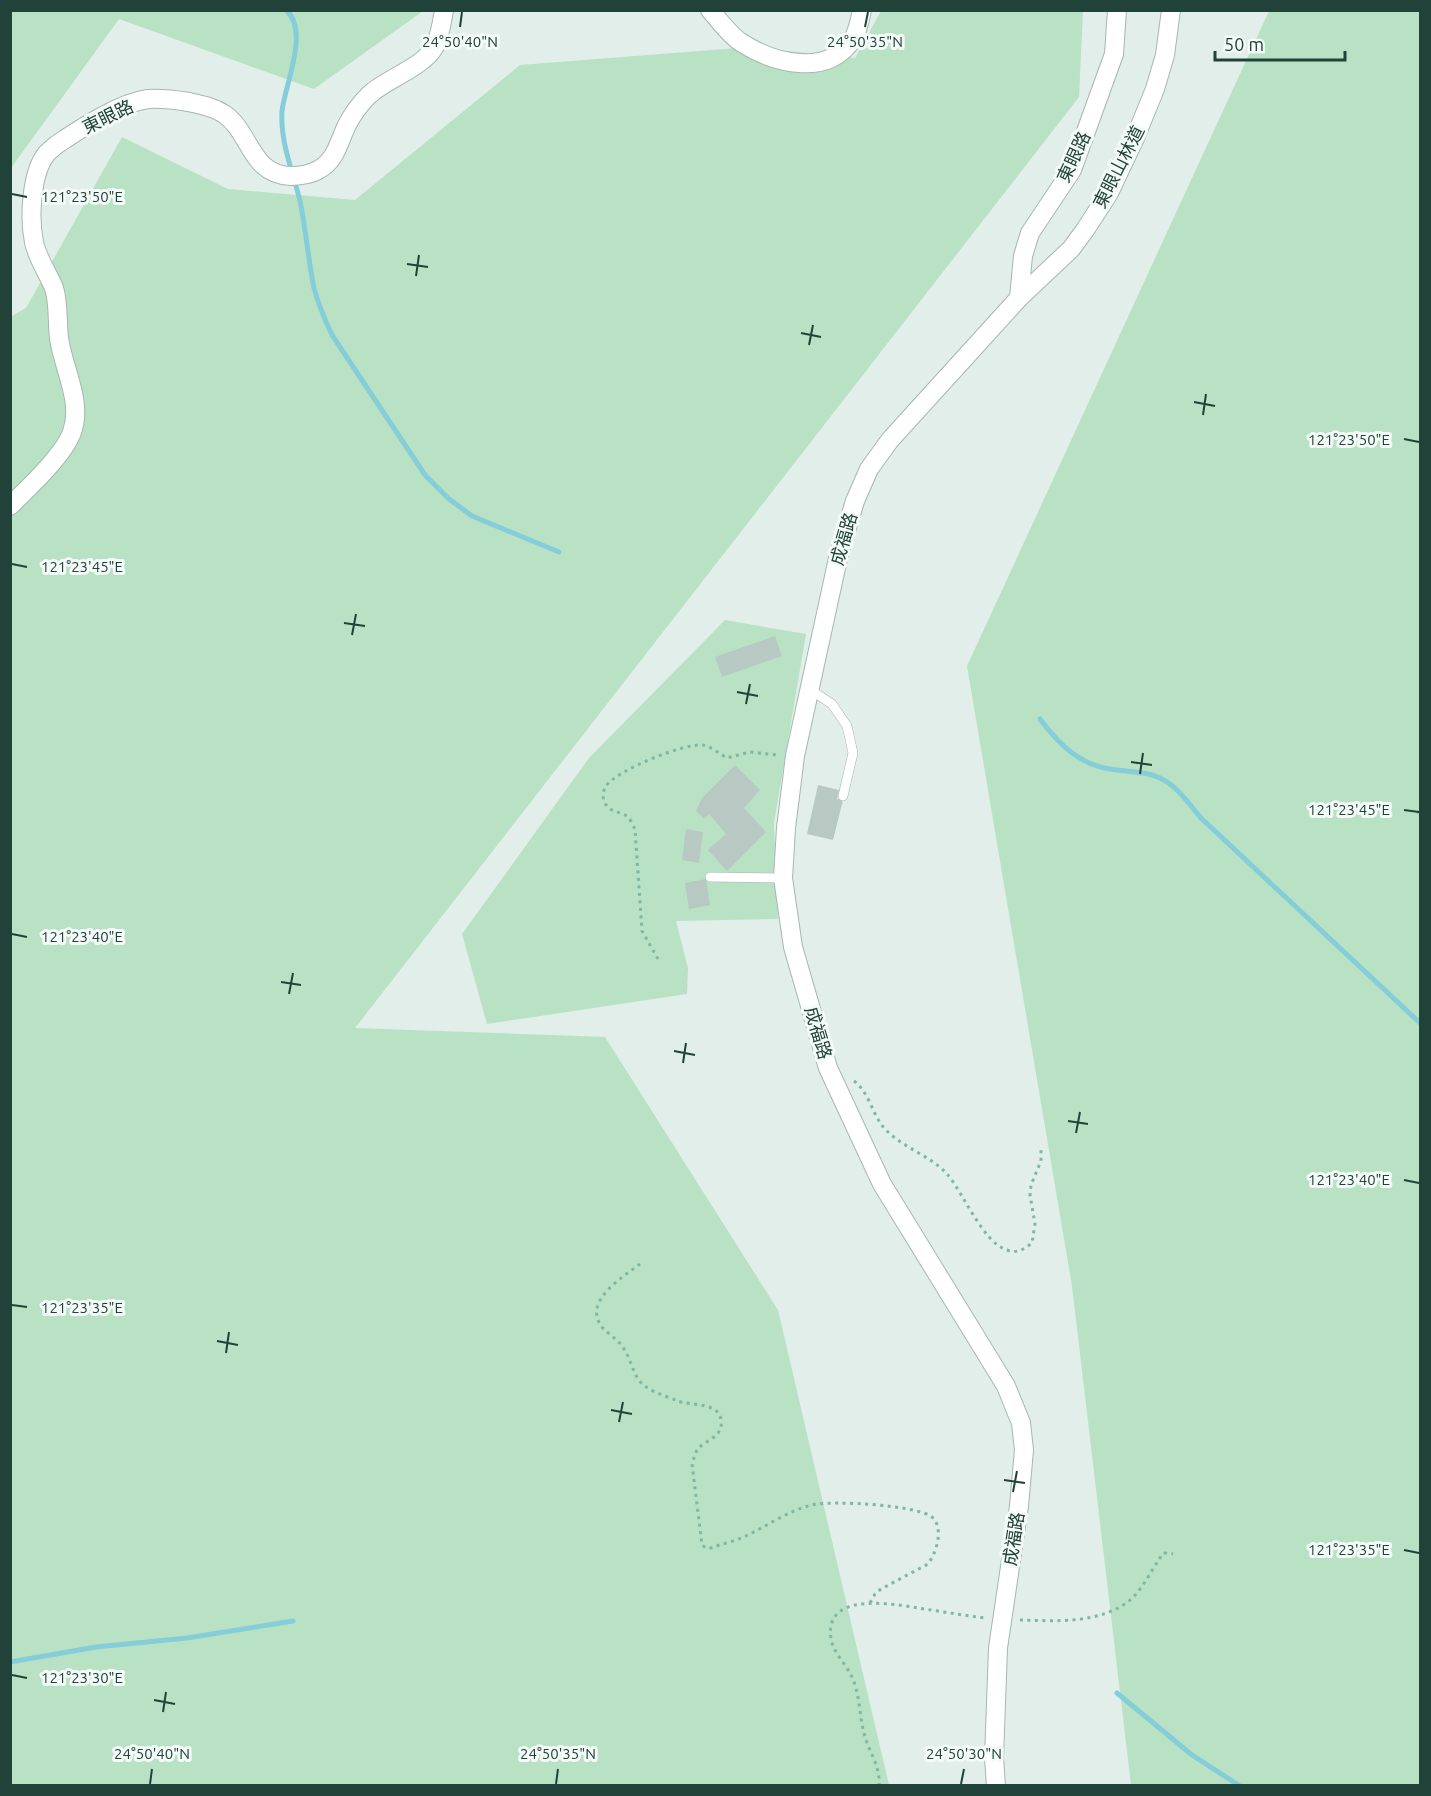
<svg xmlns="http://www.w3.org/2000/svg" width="1431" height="1796" viewBox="0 0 1431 1796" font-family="Ubuntu,'Noto Sans TC',sans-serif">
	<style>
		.green { fill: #b9e2c4 }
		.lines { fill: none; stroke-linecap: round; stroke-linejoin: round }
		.stream { stroke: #84cdd9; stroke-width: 5 }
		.building { fill: #b7c9c2 }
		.service-casing { stroke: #a4b7b1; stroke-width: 10 }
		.minor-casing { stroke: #a4b7b1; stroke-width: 20 }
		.tertiary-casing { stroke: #a4b7b1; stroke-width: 20 }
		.path { stroke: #7fb6a4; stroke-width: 3; stroke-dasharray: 3 4.5; stroke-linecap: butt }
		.service { stroke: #fff; stroke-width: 9 }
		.minor { stroke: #fff; stroke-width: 18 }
		.tertiary { stroke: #fff; stroke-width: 18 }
		.ticks { fill: none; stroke: #204239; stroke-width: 2 }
		.labels { text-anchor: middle; stroke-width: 6; stroke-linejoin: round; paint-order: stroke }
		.street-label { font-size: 18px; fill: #204239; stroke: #f4faf7 }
		.ticks-label { font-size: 15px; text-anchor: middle; fill: #204239; stroke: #f4faf7; stroke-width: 6; stroke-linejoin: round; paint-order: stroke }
	</style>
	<rect width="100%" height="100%" fill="#e2eee9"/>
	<!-- green -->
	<path class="green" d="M11,10H423V11L314,89L119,19L11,168Z
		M881,11H1083L1079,97L355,1028L605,1037L778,1310L889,1785H11L10,317L26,308L122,137L228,189L355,200L520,65L750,47L855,58Z
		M1269,11H1420V1785H1131L1072,1286L967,666Z
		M725,620L806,634L774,823L778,919L676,921L688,968L687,994L487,1024L462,934L589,758Z"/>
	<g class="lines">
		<!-- stream -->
		<path class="stream" d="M286,10C310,31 285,84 282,111C280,142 293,172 300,201C306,230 308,259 314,288C318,304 325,320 332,335L425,475L449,499L472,516L559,552
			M1040,719C1060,746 1082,767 1117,770C1132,772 1149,772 1162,779C1179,788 1189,804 1201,818L1420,1023
			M10,1662L96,1647L187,1638L293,1621
			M1117,1693L1192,1755L1240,1786"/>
	</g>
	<!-- building -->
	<path class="building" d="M775,636L782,656L722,677L715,657Z
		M735,765L760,790L744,808L766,832L727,871L708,850L726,834L709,814L704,819L696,811L702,798Z
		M818,785L839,790L837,799L843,800L833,840L807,834Z
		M686,829L703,832L699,863L682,860Z
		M706,879L710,905L689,909L685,883Z"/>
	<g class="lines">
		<!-- service casing -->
		<g class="service-casing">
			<path id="service" d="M809,689L832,704L847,726L853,753L843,796
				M710,877L783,878"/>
		</g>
		<!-- minor casing -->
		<g class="minor-casing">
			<path id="minor" d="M710,10C720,21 730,36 742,43C775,64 830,78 854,37C858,30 860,19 862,10
				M1019,298L1023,256L1030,233L1072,170L1114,54L1117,10
				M10,506C28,488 64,455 72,432C83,402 63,368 59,338C57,322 59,304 54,288C48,273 37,258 34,242C29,218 31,172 47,153C52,148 60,142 65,139C88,124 121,103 148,99C161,98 176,100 189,102C201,105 214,107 224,114C251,132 250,175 291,176C299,176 311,174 318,170C336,161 339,141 347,125C352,115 361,103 369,95C387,78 423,68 435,46C440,36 442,22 444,10"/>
		</g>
		<!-- tertiary casing -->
		<g class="tertiary-casing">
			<path id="tertiary" d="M996,1786L994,1758L998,1648L1019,1506L1024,1450L1021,1423L1006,1386L882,1184L828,1068L793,947L783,878L786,828L795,756L839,554L855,501L869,469L890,440L1019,298L1071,249L1085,230L1109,193L1135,138L1155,89L1165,55L1171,10"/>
		</g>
		<!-- path -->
		<path class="path" d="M1417,811L1420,815
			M658,959L642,931L635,829C633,826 631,820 628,817C621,811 610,813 605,803C602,798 603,790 606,786C617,770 684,743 703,745C711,746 719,754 727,758L750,752L778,755
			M854,1081C867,1090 872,1111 881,1124C897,1146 929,1154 947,1174C963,1192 983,1243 1007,1250C1017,1254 1024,1249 1032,1243L1035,1224L1030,1195L1031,1185L1041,1161V1146
			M640,1264C623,1277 582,1301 602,1327C608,1334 617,1339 622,1346C630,1357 632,1369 638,1379C646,1391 666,1396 678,1401C691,1406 719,1402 721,1420C724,1436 707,1440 697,1449L692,1464L702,1545L706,1548H711C721,1544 732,1542 741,1538C765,1528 786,1511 812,1505C830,1500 921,1505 933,1518C944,1530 936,1553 928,1564L881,1589L875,1594L870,1603
			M1020,1620C1056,1621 1099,1624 1129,1601C1141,1591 1151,1572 1159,1559L1164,1553L1173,1554
			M879,1786C881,1766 868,1751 864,1733C859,1715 860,1692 851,1675C845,1663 833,1652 831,1639C823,1587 903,1606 931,1610C950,1613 968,1616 986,1618"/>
		<!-- service -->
		<use href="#service" class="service"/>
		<!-- minor -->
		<use href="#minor" class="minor"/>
		<!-- tertiary -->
		<use href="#tertiary" class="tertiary"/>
	</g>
	<!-- ticks -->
	<path class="ticks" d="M460,27L462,12M865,27L868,12M12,194L27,197M407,264L428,267M416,276L419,255M801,333L821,337M809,345L813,325M1194,402L1215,406M1203,415L1206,394M1404,439L1419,442M12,564L27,567M344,623L365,626M352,635L356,614M737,692L758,696M746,704L750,684M1131,762L1152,765M1140,774L1143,753M1404,810L1419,812M12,934L27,937M281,982L301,985M289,994L293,973M674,1051L695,1055M683,1063L686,1043M1068,1121L1088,1124M1076,1133L1080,1112M1404,1180L1419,1183M12,1305L27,1307M217,1341L238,1345M226,1353L229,1332M611,1410L632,1414M619,1422L623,1402M1004,1480L1025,1483M1013,1492L1017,1471M1404,1550L1419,1553M12,1675L27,1678M154,1700L175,1704M163,1712L166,1692M150,1784L152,1769M556,1784L558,1769M961,1784L964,1769"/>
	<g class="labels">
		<!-- street labels -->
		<g class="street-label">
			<text transform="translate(108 117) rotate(-26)" y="6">東眼路</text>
			<text transform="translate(1074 157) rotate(-65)" y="6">東眼路</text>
			<text transform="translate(1119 167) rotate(-63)" y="6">東眼山林道</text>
			<text transform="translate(844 539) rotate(-74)" y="6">成福路</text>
			<text transform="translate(818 1033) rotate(74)" y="6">成福路</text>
			<text transform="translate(1014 1539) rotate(-81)" y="6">成福路</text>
		</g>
	</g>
	<g class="ticks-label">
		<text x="460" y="47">24°50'40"N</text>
		<text x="865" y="47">24°50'35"N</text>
		<text x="82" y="202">121°23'50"E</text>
		<text x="1349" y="445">121°23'50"E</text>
		<text x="82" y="572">121°23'45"E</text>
		<text x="1349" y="815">121°23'45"E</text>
		<text x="82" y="942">121°23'40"E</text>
		<text x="1349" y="1185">121°23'40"E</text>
		<text x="82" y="1313">121°23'35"E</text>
		<text x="1349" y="1555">121°23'35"E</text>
		<text x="82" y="1683">121°23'30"E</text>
		<text x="152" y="1759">24°50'40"N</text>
		<text x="558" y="1759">24°50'35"N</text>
		<text x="964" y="1759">24°50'30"N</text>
	</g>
	<!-- border -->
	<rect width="1431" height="1796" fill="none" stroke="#204239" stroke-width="24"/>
	<!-- scale -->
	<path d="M1215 51v9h130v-9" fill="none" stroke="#204239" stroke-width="3"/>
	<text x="1224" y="51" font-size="18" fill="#204239" stroke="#f4faf7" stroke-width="4.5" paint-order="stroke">50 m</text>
</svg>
